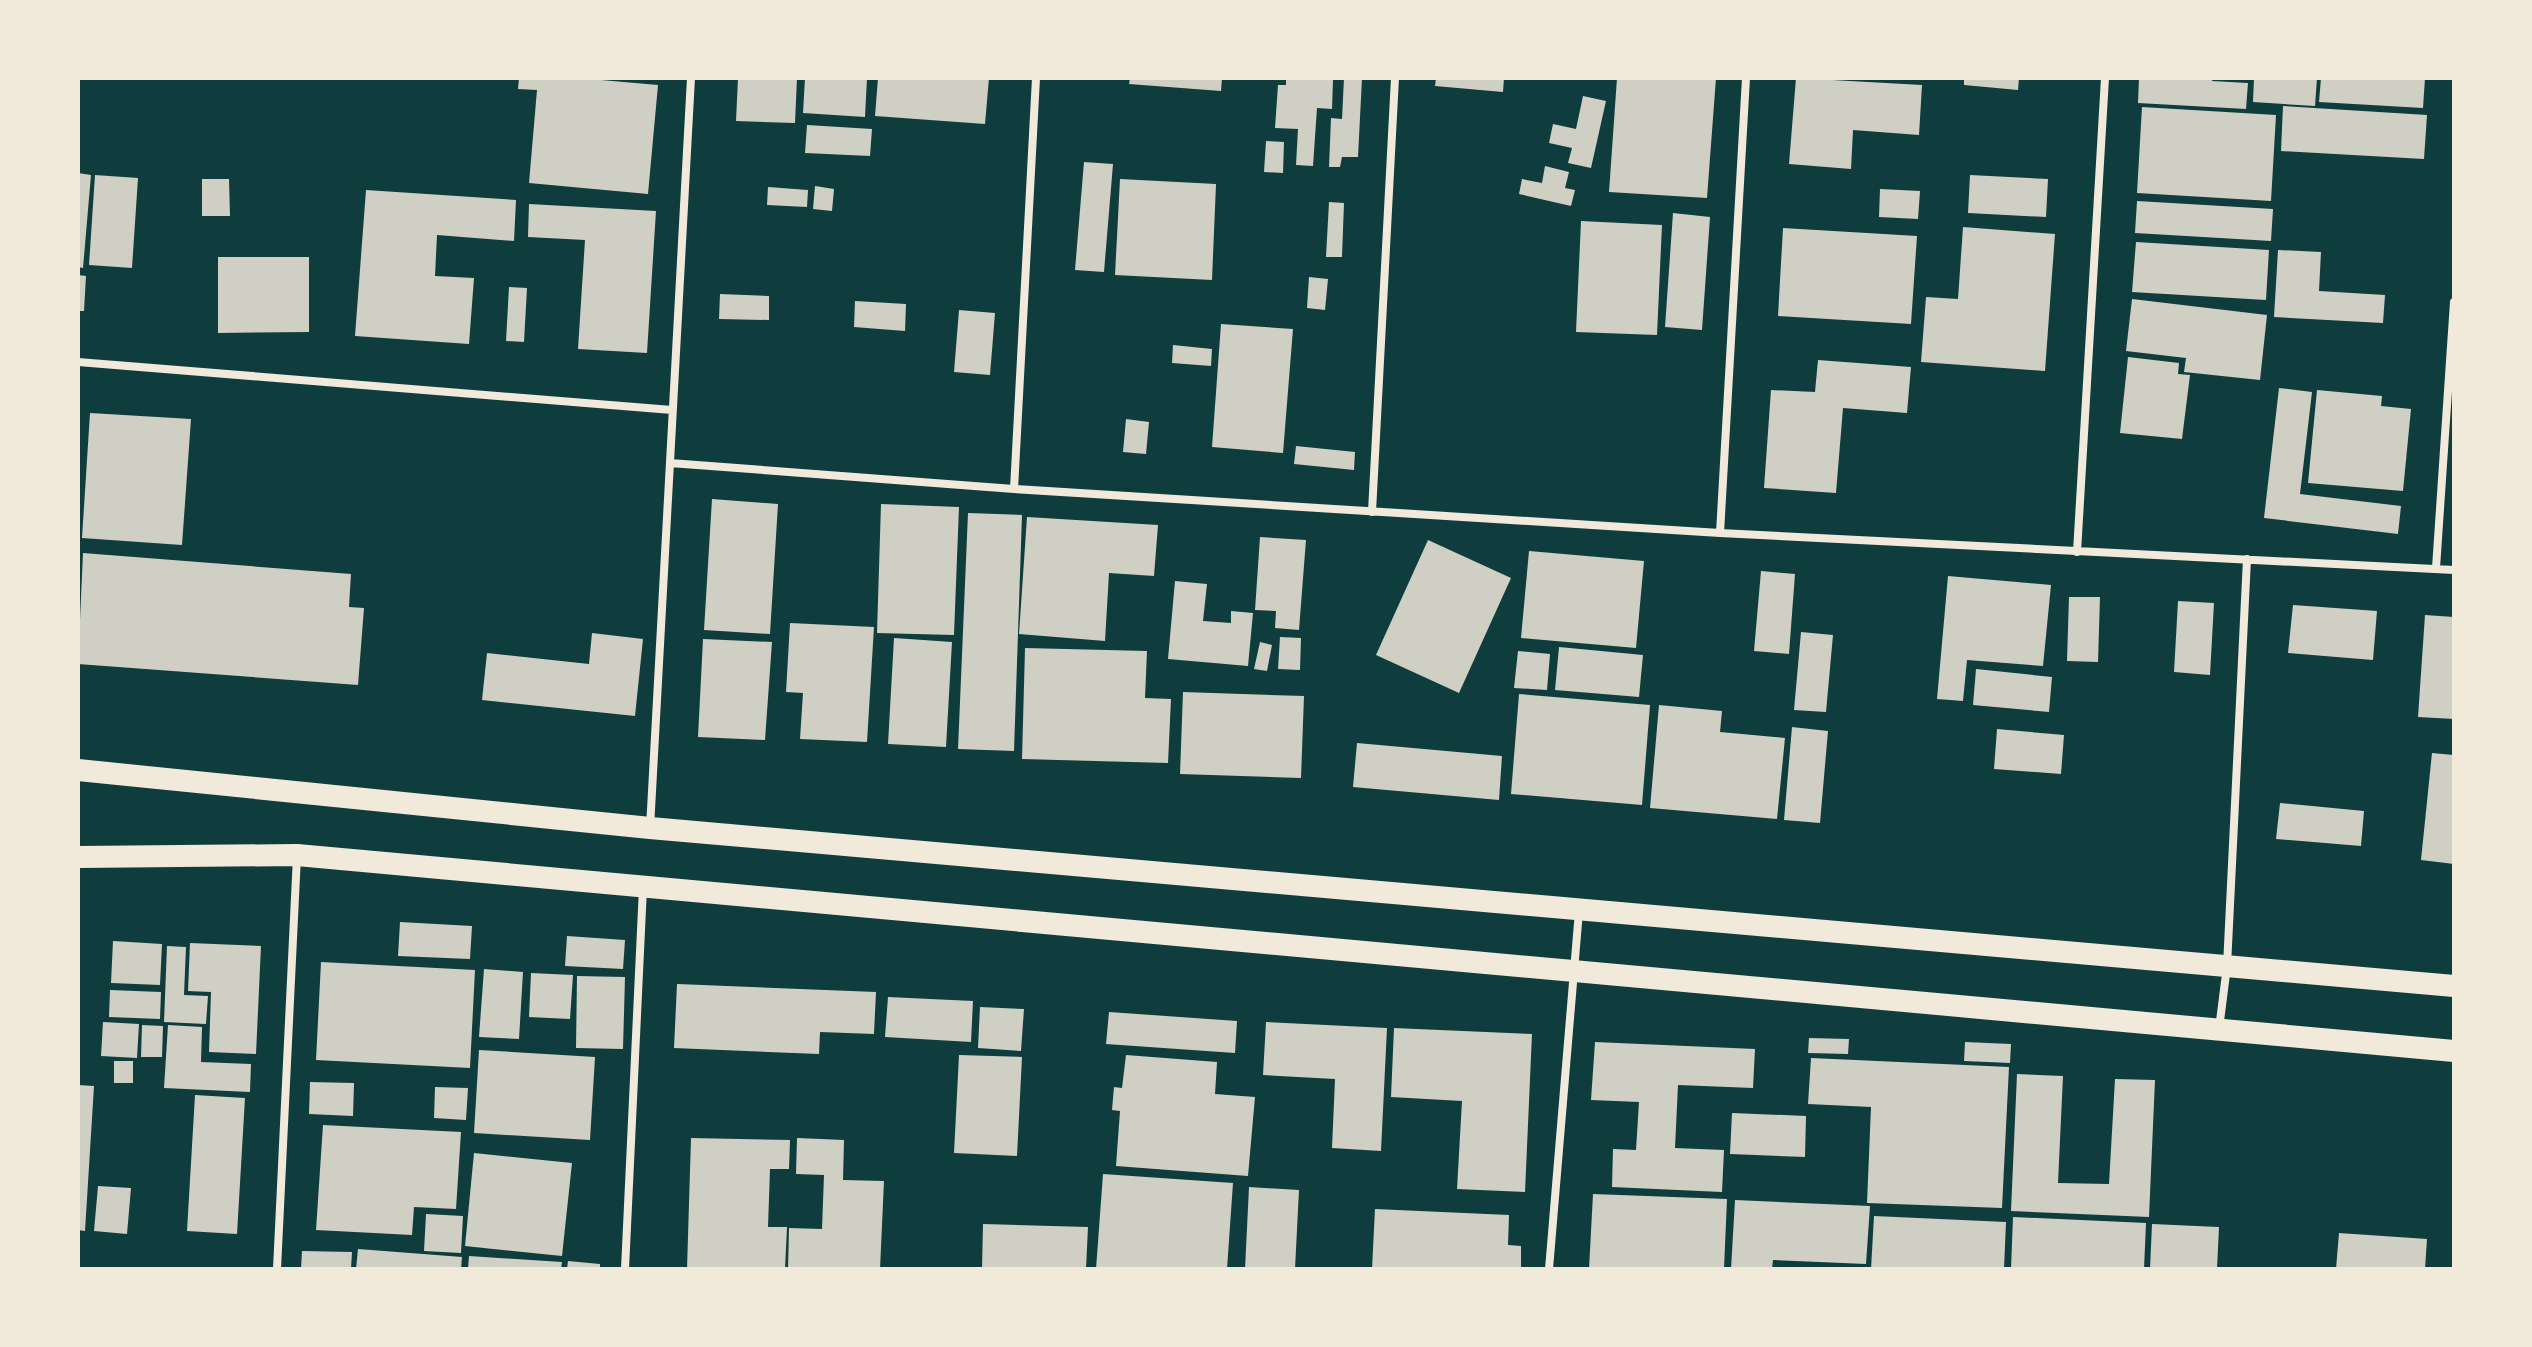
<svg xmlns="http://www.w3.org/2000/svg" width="2532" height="1347" viewBox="0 0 2532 1347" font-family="Overpass,sans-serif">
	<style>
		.building { fill: #cfcfc3 }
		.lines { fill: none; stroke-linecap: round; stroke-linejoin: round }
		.minor { stroke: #f1e9da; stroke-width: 8 }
		.trunk { stroke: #f1e9da; stroke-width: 22 }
	</style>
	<rect width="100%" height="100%" fill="#0f3d3e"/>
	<!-- building -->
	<path class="building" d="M519,78H578L658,85L648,194L529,183L537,90L518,89Z
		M738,78H797L795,123L736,121Z
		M805,78H867L865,117L803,113Z
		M878,78H989L985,124L875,116Z
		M1130,78H1222L1221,91L1129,84Z
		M1286,78L1333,80L1332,109L1317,108L1313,166L1296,165L1298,129L1275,128L1278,85H1286Z
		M1344,78H1362L1358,157H1342L1340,167H1329L1331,118L1342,119Z
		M1436,78H1504L1503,92L1435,86Z
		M1617,78H1716L1707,198L1609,192Z
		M1796,78L1922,85L1919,135L1853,130L1851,169L1789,164Z
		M1964,78H2019L2018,90L1964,85Z
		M2139,78H2213L2212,81L2248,83L2246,109L2138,103Z
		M2254,78H2317L2315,106L2253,102Z
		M2321,78H2425L2423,108L2319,102Z
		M1583,96L1606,101L1591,168L1568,163L1572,148L1549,143L1553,124L1576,129Z
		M2283,106L2427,115L2424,159L2281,151Z
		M2142,107L2276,115L2271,201L2137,193Z
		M807,125L872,129L870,156L805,153Z
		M1266,141L1284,142L1283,173L1264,172Z
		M1084,162L1113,164L1104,272L1075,270Z
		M1545,166L1569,172L1565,188L1575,190L1571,206L1519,194L1522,179L1542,183Z
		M78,173L91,175L83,268L78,267Z
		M95,175L138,178L132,268L89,265Z
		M1970,175L2048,179L2046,217L1968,213Z
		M202,179H229L230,216H202Z
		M1120,179L1216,184L1212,280L1115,275Z
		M815,186L834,189L832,211L813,209Z
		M768,187L808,190L807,207L767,205Z
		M1880,189L1920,191L1918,219L1879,217Z
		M366,190L516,200L514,241L437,235L435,276L474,278L469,344L355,336Z
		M2137,201L2273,209L2271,241L2135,233Z
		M1329,202L1344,203L1342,257H1326Z
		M529,204L656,211L647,353L578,349L585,240L528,237Z
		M1673,213L1710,217L1702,330L1665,327Z
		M1581,221L1662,225L1657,335L1576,332Z
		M1963,227L2055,234L2045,371L1921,362L1926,297L1958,299Z
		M1783,228L1917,236L1911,324L1778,316Z
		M2136,242L2269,250L2266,300L2132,292Z
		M2278,250L2321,252L2319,291L2385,295L2383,323L2274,317Z
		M218,257H309V332L218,333Z
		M78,275L86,276L84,311H78Z
		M1309,277L1328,279L1325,310L1307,308Z
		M509,287L527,288L524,342L506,341Z
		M720,294L769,296V320L719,319Z
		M2132,299L2267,315L2260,380L2184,372L2186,358L2126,351Z
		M855,301L906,304L905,331L854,327Z
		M959,310L995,313L990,375L954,372Z
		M1221,324L1293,329L1283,453L1212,447Z
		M1173,345L1212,349L1211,366L1172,363Z
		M2128,357L2179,363L2178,374L2190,375L2182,439L2120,433Z
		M1818,360L1911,367L1907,413L1843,408L1836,493L1764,488L1771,390L1815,392Z
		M2279,388L2312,392L2300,494L2401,506L2398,534L2264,518Z
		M2317,390L2382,396L2381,406L2411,409L2403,491L2308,483Z
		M90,413L191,419L182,545L82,538Z
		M1126,419L1149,422L1146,454L1123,452Z
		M1296,446L1355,452L1354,470L1294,464Z
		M712,499L778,504L770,634L704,630Z
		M881,504L959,507L954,635L877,633Z
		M968,513L1022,515L1014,751L958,749Z
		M1027,517L1158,525L1154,576L1109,573L1105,641L1019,634Z
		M1260,537L1306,540L1299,630L1275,628L1276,611L1255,610Z
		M1428,540L1511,578L1459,693L1376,655Z
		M1529,551L1644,561L1636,648L1521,638Z
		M83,553L351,574L349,607L364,608L358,685L78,664Z
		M1761,571L1795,574L1789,654L1754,651Z
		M1948,576L2051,585L2043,666L1967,660L1963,701L1937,699Z
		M1175,581L1207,584L1203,621L1231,623V611L1253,613L1248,666L1168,659Z
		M2069,597H2100L2098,662L2067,661Z
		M2178,601L2214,603L2210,675L2174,672Z
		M2293,605L2377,611L2373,660L2288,653Z
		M2425,615L2454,617V719L2418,717Z
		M790,623L874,627L867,742L800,739L803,693L786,692Z
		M1801,632L1833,635L1826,712L1794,710Z
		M592,633L643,639L635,716L482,700L487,653L589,664Z
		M1280,637L1301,638L1300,670L1278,669Z
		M894,638L952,642L946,747L888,744Z
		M703,639L772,642L765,740L698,737Z
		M1260,642L1272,645L1267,671L1254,669Z
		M1559,647L1643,655L1639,697L1555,690Z
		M1025,648L1147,651L1145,698L1171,699L1168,763L1022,759Z
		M1518,651L1550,654L1547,690L1514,688Z
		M1976,669L2052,677L2049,712L1973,705Z
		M1183,692L1304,696L1301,778L1180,774Z
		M1519,694L1650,705L1642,805L1511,794Z
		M1659,705L1722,711L1720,732L1785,738L1777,819L1650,808Z
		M1792,727L1828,731L1820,823L1784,820Z
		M1997,729L2064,735L2061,774L1994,769Z
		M1357,743L1502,756L1499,800L1353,787Z
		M2432,753L2454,755V864L2421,860Z
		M2280,803L2364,811L2361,846L2276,839Z
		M400,922L472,926L470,959L398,956Z
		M567,936L625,940L623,969L565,966Z
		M113,941L162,944L160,985L111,983Z
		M190,943L261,946L256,1054L209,1052L211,992L188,991Z
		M167,946L186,947L184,995L208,996L206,1024L164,1022Z
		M321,962L475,970L470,1068L316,1060Z
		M484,969L523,972L519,1039L479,1037Z
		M531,973L573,975L570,1019L529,1017Z
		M577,976L625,977L623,1049L576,1048Z
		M677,984L876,992L874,1034L820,1032L819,1054L674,1048Z
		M110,990L161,992L160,1019L109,1017Z
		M888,997L973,1001L971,1042L885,1037Z
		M980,1007L1024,1009L1021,1051L978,1048Z
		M1109,1012L1237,1021L1235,1053L1106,1044Z
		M103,1022L139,1024L137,1058L101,1056Z
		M1266,1022L1387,1028L1381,1151L1332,1148L1335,1079L1263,1075Z
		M142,1025L163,1026L162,1057H141Z
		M168,1025L202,1027L201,1062L251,1064L250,1092L164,1088Z
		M1394,1028L1532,1034L1525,1192L1457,1189L1462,1101L1391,1097Z
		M1809,1038L1849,1039L1848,1054L1808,1053Z
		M1595,1042L1755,1049L1753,1088L1678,1085L1675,1148L1724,1150L1722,1192L1612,1187L1613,1149L1636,1150L1639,1102L1591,1100Z
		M1965,1042L2011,1044L2010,1063L1964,1061Z
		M479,1050L595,1057L590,1140L474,1133Z
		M959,1055L1022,1057L1017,1156L954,1153Z
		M1126,1055L1217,1062L1215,1094L1255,1097L1248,1176L1116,1166L1120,1111L1112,1110L1114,1087L1122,1088Z
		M1811,1058L2009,1067L2002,1208L1867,1203L1871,1107L1808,1104Z
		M114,1061H133V1083H114Z
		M2017,1074L2063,1076L2058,1183L2109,1184L2115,1079L2155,1080L2149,1217L2011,1211Z
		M310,1082L354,1083L353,1116L309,1114Z
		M78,1085L94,1086L85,1231L78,1230Z
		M435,1087L468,1088L466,1120L434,1118Z
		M195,1095L245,1098L237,1234L187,1231Z
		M1732,1113L1806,1116L1805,1157L1730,1154Z
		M323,1125L461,1132L456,1209L414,1207L412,1235L316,1230Z
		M691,1138L790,1140L789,1169H770L768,1227H787L785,1269H687Z
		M797,1138L844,1140L843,1180L884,1181L880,1269H788L789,1228L822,1229L824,1175L796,1174Z
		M474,1153L572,1163L562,1256L465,1246Z
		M1103,1174L1233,1183L1227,1269H1096Z
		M98,1186L131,1188L127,1234L94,1231Z
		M1249,1187L1299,1190L1295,1269H1245Z
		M1593,1194L1727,1199L1724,1269H1589Z
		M1735,1200L1870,1206L1866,1264L1773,1260L1772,1269H1731Z
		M1375,1209L1509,1215L1508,1245L1521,1246V1269H1372Z
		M426,1214L463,1216L461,1253L424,1251Z
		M1874,1216L2006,1222L2004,1269H1871Z
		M2013,1217L2146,1223L2144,1269H2011Z
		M983,1224L1088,1227L1086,1269H982Z
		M2152,1224L2219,1227L2217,1269H2150Z
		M2339,1233L2427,1239L2425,1269H2336Z
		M358,1249L462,1257L461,1269H356Z
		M302,1251L352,1252L351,1269H301Z
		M469,1256L562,1262L561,1269H468Z
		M568,1261L600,1264V1269H567Z"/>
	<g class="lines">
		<!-- minor -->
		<path class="minor" d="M78,362L672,410
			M670,463L1014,489L1720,533L2454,570
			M1014,489L1036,78
			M1372,512L1395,78
			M1720,533L1746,78
			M2077,552L2105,78
			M2436,568L2454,302
			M650,828L691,78
			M2219,1029L2227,966L2247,559
			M277,1269L297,856
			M625,1269L643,888
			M1549,1269L1579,911"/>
		<!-- trunk -->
		<path class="trunk" d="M78,770L650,828L2454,986
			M78,857L297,855L2454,1051"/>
	</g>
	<!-- border -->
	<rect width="2532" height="1347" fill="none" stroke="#f1e9da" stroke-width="160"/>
</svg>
